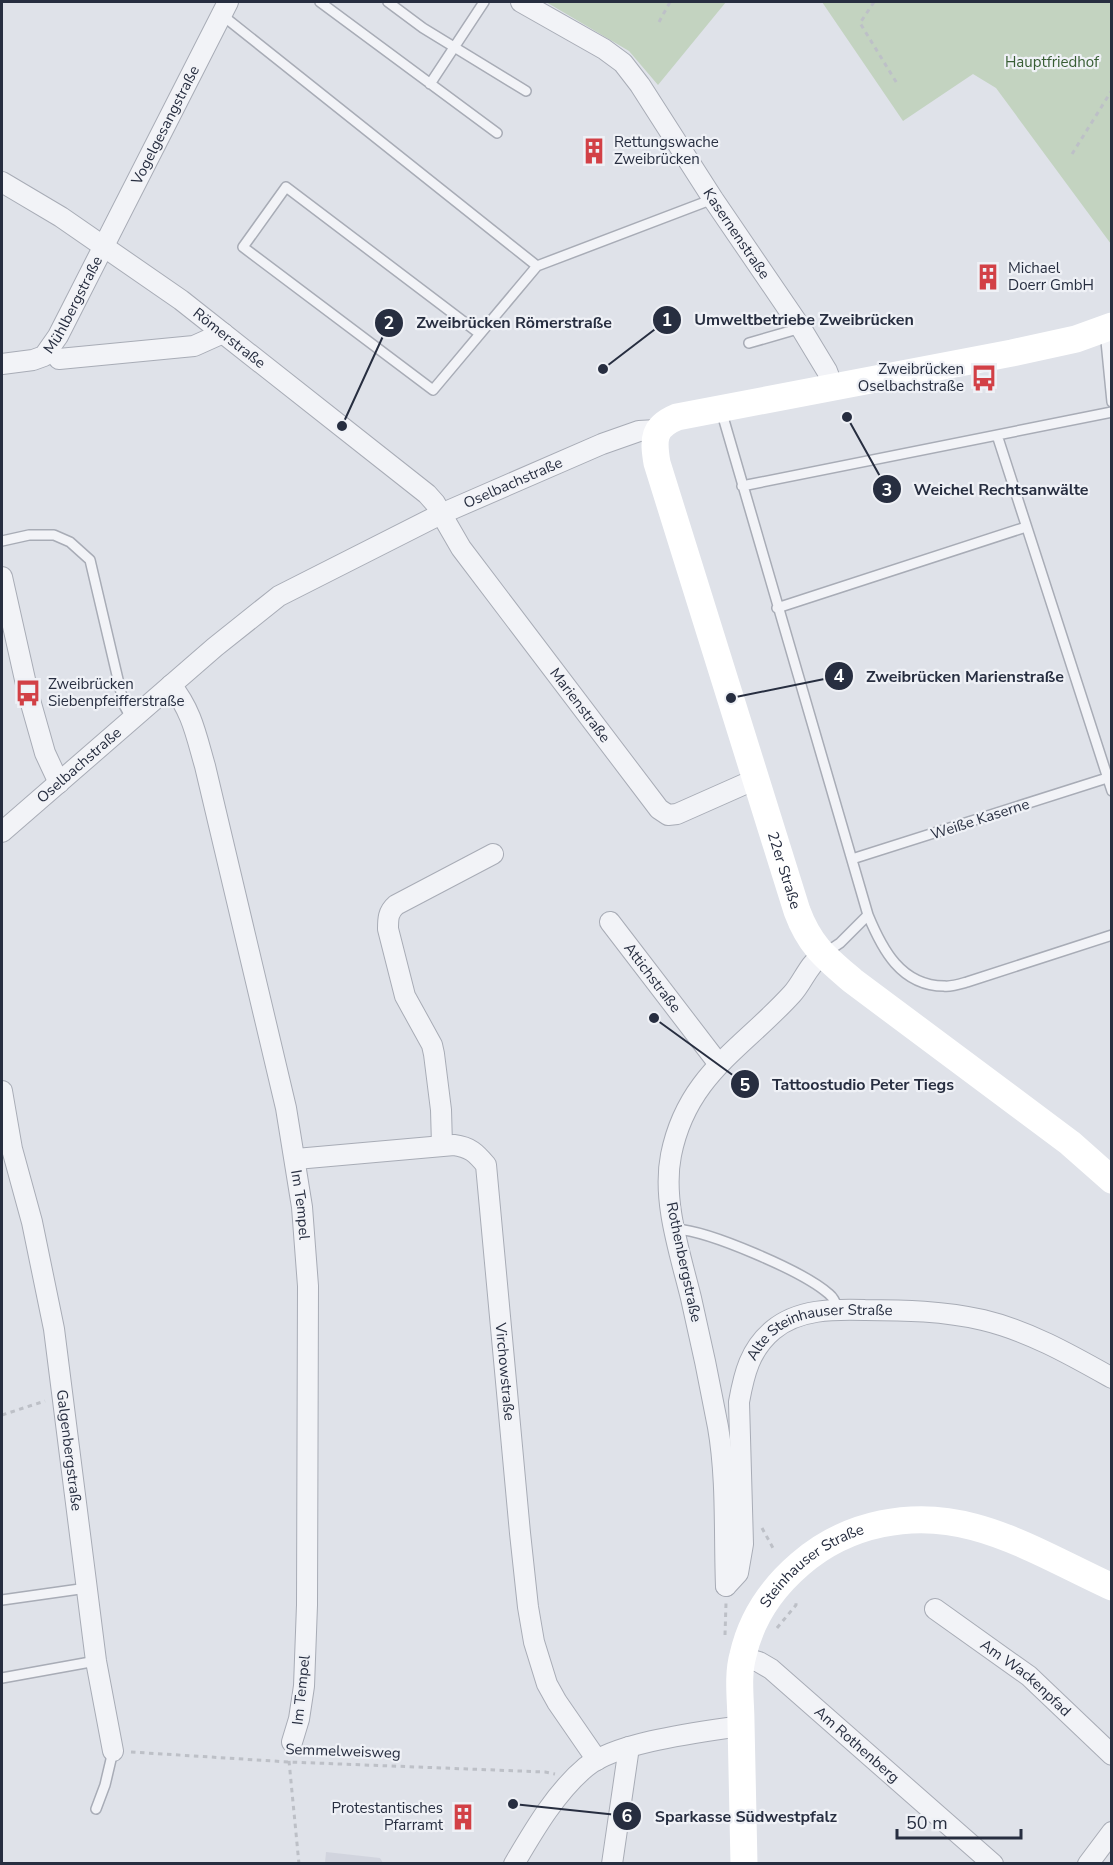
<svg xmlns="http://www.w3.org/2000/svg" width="1113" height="1865" viewBox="0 0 1113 1865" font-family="'Nunito Sans',sans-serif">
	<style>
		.built { fill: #d1d4de }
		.green { fill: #c3d3c0 }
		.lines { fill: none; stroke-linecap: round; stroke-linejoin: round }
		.lane-casing { stroke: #a8acb6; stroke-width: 12 }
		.street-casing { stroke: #a8acb6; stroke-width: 22 }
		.path { stroke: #bdc0c7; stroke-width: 3; stroke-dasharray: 4.5 4.5; stroke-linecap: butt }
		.lane { stroke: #f2f3f7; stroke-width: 9 }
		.street { stroke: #f2f3f7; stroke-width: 20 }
		.secondary { stroke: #fff; stroke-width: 27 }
		.labels { text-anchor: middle; stroke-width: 4.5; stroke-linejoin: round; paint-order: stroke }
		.park-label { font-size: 15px; fill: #385d34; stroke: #eff1f6 }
		.street-label { font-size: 15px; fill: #272e40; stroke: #eff1f6 }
		.poi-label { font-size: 15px; fill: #272e40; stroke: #eff1f6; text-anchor: start }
		.leader { fill: none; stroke: #272e40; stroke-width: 2 }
		.callout-dot { fill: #272e40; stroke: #eff1f6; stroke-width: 2 }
		.mark-label { font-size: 18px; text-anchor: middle; font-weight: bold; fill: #fff }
		.callout-label { font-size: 16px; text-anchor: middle; font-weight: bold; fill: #272e40; stroke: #eff1f6; stroke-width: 4.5; stroke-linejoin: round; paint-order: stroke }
	</style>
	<rect width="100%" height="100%" fill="#dfe2e9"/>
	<!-- built -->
	<path class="built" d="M326,1852L380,1858L383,1863H325Z"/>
	<!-- green -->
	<path class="green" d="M546,2H726L658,85L629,51Z
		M822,2H1111V244L996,88L973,74L903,121Z"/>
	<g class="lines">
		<!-- lane casing -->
		<g class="lane-casing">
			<path id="lane" d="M320,2L497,133
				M388,2L423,28L526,91
				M222,15L537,266
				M430,84L484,2
				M1105,331L1112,402
				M480,334L286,187L243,247L433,390L537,266L713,199
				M749,343L801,328
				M721,410L868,915C882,949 901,986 944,986C951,987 960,984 967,982L1112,935
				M997,435L1112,791
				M742,486L1112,412
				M2,541L29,535H54L70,542L90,560L124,705L132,720
				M777,608L1026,527
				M852,859L1107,778
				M825,953L840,943L868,915
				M676,1229C709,1231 803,1271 829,1294C834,1298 836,1303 838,1309
				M2,1600L87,1588
				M2,1678L96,1661
				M96,1809L105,1785L113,1751"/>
		</g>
		<!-- street casing -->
		<g class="street-casing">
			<g id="street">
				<path id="s1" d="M521,2L604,49L623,63L640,85L713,199L801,328L827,371L833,387"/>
				<path id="s2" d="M2,182L61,217L181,300L427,494L435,503L461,548L659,809L668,815L677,814L756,779"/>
				<path d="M59,359L194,346L223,333"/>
				<path id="s3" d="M2,364L33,360L44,356L58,336L228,2"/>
				<path d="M2,577L28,693L45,753L59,783"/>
				<path id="s4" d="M171,685C192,711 196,735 205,766L286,1108L302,1207L308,1286L307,1605L304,1686L299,1719L292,1742"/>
				<path id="s5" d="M2,832L215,647L279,596L441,514L602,444L639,431L657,430"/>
				<path id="s6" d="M610,922L718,1063"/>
				<path id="s7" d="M2,1091L12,1149L32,1222L54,1329L96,1661L113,1751"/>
				<path d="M442,1145L441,1110L434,1054L432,1045L405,996L388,929C388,919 388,912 396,905L493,854"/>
				<path id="s8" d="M296,1159L454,1145C470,1147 476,1153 486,1165L520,1533L528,1607L534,1642L547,1684L557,1702L597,1760"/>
				<path d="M726,1586C724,1534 727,1479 718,1427C710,1384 701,1341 691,1298C680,1253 662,1201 671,1155C687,1075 742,1049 792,994C803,982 808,965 822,955"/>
				<path id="s9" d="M726,1586L738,1573L743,1544L739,1402C744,1374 750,1349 773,1330C798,1309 834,1309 865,1310C904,1310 944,1311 983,1320C1029,1331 1071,1355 1112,1378"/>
				<path id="s10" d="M935,1609L1029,1676L1112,1755"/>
				<path id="s11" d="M742,1657L759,1662L771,1669L993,1864"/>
				<path d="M514,1864C534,1830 556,1792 586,1767C616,1742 701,1732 741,1726"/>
				<path d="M612,1864L629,1747"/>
				<path d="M1088,1864L1112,1832"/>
			</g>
		</g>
		<!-- path -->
		<path class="path" d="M874,2L860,23L898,85
			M659,22L670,2
			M1072,154L1112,90
			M2,1415L45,1401
			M762,1528L773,1548
			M777,1628L796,1605V1600
			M725,1635L726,1603
			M131,1752L289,1762L545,1772L555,1774
			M289,1761L299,1864"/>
		<!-- lane -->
		<use href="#lane" class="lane"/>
		<!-- street -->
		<use href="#street" class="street"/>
		<!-- secondary -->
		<g class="secondary">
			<path id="s12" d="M1112,326L1076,339L1012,353L677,417C653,427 653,439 657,463L797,911C810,946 826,958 853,981L1070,1143L1112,1180"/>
			<path id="s13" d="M744,1864C743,1817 742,1770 741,1723C741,1701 737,1676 743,1655C751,1619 772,1588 800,1564C847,1523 913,1510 974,1527C1020,1539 1068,1567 1112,1587"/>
		</g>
	</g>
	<!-- icons -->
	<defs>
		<g id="building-bare" transform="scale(2.07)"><path d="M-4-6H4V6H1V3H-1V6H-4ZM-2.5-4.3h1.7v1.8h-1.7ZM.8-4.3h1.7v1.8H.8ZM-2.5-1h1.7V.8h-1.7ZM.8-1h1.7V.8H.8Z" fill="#d24046" stroke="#eff1f6" stroke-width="2.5" paint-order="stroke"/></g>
		<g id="bus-bare" transform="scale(2.07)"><path d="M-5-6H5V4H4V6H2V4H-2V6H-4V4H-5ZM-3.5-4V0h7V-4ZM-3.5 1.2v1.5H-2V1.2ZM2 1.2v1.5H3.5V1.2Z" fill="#d24046" stroke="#eff1f6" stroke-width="2.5" paint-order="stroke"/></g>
	</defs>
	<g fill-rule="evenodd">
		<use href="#building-bare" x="594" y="151"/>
		<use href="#building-bare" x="988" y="277"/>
		<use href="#bus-bare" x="984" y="378"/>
		<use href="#bus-bare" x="28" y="693"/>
		<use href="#building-bare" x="463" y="1817"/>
	</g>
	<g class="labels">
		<!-- park labels -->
		<g class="park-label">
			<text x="1052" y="67">Hauptfriedhof</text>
		</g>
		<!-- street labels -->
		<g class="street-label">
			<text dy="5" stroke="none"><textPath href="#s3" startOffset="304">Vogelgesangstraße</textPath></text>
			<text dy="5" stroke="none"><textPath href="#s1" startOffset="324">Kasernenstraße</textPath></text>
			<text dy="5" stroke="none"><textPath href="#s3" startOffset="102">Mühlbergstraße</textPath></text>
			<text dy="5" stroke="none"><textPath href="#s2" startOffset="276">Römerstraße</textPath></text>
			<text dy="5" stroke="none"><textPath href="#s5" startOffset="624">Oselbachstraße</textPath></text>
			<text dy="5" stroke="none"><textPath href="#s2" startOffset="789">Marienstraße</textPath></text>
			<text dy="5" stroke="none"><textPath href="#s5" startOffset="102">Oselbachstraße</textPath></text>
			<text transform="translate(980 819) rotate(-18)" y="5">Weiße Kaserne</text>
			<text dy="5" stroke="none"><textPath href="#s12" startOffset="928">22er Straße</textPath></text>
			<text dy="5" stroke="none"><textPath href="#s6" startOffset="70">Attichstraße</textPath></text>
			<text dy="5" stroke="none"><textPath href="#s4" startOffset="538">Im Tempel</textPath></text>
			<text transform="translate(684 1262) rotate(78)" y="5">Rothenbergstraße</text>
			<text dy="5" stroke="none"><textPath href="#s9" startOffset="314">Alte Steinhauser Straße</textPath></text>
			<text dy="5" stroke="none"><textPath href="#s8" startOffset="405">Virchowstraße</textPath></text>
			<text dy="5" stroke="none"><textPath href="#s7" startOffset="366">Galgenbergstraße</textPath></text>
			<text dy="5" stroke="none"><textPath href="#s13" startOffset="327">Steinhauser Straße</textPath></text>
			<text dy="5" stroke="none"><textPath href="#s10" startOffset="114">Am Wackenpfad</textPath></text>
			<text transform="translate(301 1690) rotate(-84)" y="5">Im Tempel</text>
			<text dy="5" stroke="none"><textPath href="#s11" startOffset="146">Am Rothenberg</textPath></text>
			<text transform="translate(343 1751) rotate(2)" y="5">Semmelweisweg</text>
		</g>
		<!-- poi labels -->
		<g class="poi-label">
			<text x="614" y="147">Rettungswache<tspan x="614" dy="17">Zweibrücken</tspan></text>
			<text x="1008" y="273">Michael<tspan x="1008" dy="17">Doerr GmbH</tspan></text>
			<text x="964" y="374" text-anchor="end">Zweibrücken<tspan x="964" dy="17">Oselbachstraße</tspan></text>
			<text x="48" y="689">Zweibrücken<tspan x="48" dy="17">Siebenpfeifferstraße</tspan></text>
			<text x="443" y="1813" text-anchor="end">Protestantisches<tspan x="443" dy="17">Pfarramt</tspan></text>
		</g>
	</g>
	<!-- callouts -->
	<path class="leader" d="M603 369L667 320M342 426L389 323M847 417L887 489M731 698L839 676M654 1018L745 1084M513 1804L627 1816"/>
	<g class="callout-dot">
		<circle cx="603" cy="369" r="6"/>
		<circle cx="342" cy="426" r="6"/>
		<circle cx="847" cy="417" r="6"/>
		<circle cx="731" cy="698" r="6"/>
		<circle cx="654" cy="1018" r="6"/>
		<circle cx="513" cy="1804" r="6"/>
		<circle cx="667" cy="320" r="15"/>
		<circle cx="389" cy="323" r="15"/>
		<circle cx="887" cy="489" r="15"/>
		<circle cx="839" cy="676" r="15"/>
		<circle cx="745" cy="1084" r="15"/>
		<circle cx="627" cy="1816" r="15"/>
	</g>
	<g class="mark-label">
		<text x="667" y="326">1</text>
		<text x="389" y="329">2</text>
		<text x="887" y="496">3</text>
		<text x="839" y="682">4</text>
		<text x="745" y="1091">5</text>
		<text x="627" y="1822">6</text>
	</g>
	<g class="callout-label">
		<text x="804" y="325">Umweltbetriebe Zweibrücken</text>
		<text x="514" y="328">Zweibrücken Römerstraße</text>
		<text x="1001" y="495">Weichel Rechtsanwälte</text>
		<text x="965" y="682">Zweibrücken Marienstraße</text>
		<text x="863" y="1090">Tattoostudio Peter Tiegs</text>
		<text x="746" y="1822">Sparkasse Südwestpfalz</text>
	</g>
	<!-- border -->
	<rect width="1113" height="1865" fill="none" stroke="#272e40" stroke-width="6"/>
	<!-- scale -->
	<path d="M897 1829v9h124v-9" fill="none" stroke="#272e40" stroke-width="3"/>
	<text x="906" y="1829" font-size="18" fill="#272e40" stroke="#eff1f6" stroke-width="4.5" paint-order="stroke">50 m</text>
</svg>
